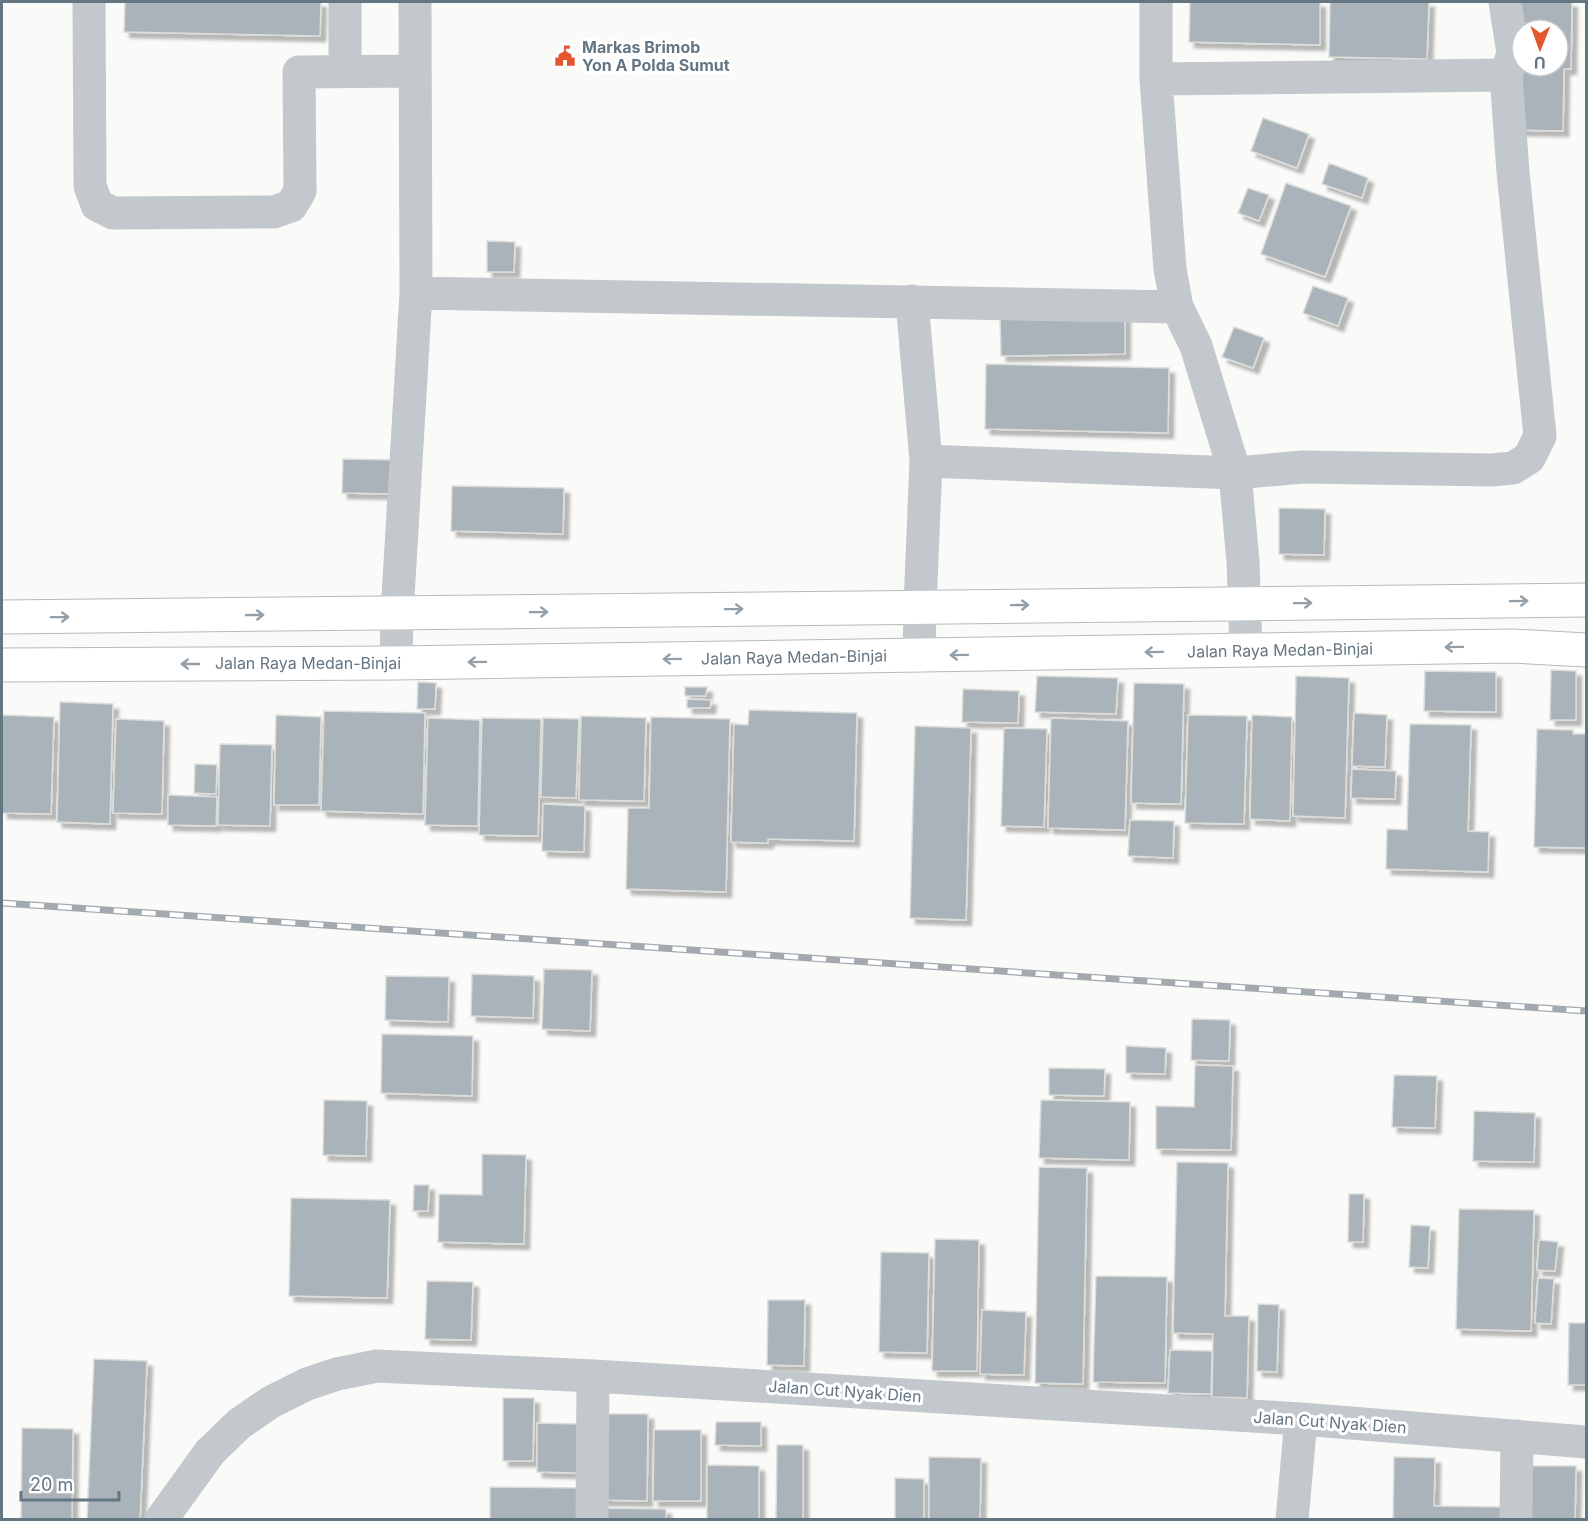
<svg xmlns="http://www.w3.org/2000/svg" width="1588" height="1521" viewBox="0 0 1588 1521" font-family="Inter,sans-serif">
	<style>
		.building { fill: #aab3b9; stroke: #dcdcda; stroke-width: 1.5; fill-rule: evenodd; filter: url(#shadow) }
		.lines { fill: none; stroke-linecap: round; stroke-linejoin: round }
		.major-casing { stroke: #b5babe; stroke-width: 35 }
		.minor { stroke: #c3c8cc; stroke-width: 33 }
		.major { stroke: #fff; stroke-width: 33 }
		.rail-casing { stroke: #a2aab0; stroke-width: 7 }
		.rail { stroke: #fff; stroke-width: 4.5; stroke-dasharray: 14; stroke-linecap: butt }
		.oneway { stroke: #939fa8 }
		.labels { text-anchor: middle; stroke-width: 6; stroke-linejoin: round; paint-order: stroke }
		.poi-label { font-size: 16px; font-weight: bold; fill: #657683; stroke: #fff; text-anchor: start }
		.street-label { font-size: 16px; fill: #657683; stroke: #fff }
	</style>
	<defs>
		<filter id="shadow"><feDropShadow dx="5.5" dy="5.5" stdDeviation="1.5" flood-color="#0004"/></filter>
	</defs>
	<rect width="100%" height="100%" fill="#fafaf8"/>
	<!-- building -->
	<path class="building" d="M125,2H321L320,36L124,32Z
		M1190,2H1320V45L1189,42Z
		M1330,2H1429L1427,59L1329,57Z
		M1519,2H1572L1571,69H1564L1563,131L1516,130ZM1522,30H1558V66H1522Z
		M1263,118L1309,134L1297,168L1251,151Z
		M1329,163L1368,178L1362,198L1322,184Z
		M1286,183L1351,206L1325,277L1261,254Z
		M1248,188L1269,195L1259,221L1238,213Z
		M487,241L515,242L514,272H487Z
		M1313,286L1348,298L1338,326L1303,313Z
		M1125,312V354L1001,356L1000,314Z
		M1234,327L1264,338L1253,368L1222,357Z
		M986,364L1169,368L1168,433L985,429Z
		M343,459L397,460L396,494L342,493Z
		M452,486L564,488L563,534L451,531Z
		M1279,508L1325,509L1324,555L1279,554Z
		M1551,670L1576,671V720H1550Z
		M1425,671L1496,672V712L1424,711Z
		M1037,676L1118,678L1116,714L1035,712Z
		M1296,676L1349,678L1345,818L1293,816Z
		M418,682L436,683L435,709H417Z
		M1134,683L1184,684L1181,804L1131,803Z
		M685,687H707L706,696H685Z
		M963,689L1019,691L1018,723L962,722Z
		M687,699L711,700L710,708H687Z
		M60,702L113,704L110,824L57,822Z
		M749,710L857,713L854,841L768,839V843L731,842L734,724L748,725Z
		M324,711L425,713L423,814L321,811Z
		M1354,713L1387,715L1385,767L1352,766Z
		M2,715L54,717L51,814L2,813Z
		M276,715L321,717L319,805H274Z
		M1188,715L1247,716L1244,824L1185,823Z
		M1252,715L1292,717L1290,821L1250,819Z
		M581,716L646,718L644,801L579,800Z
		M651,717L730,719L726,892L626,889L628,808H649Z
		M428,718L480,720L478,826L425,825Z
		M482,718L541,719L538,836L479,835Z
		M543,718L579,719L576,798L541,797Z
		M1051,718L1128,721L1125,830L1048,828Z
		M116,719L164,721L162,814L113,813Z
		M1410,724L1471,725L1468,831L1489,832L1488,872L1386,869L1387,829L1407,830Z
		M915,726L971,728L966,920L910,918Z
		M1004,728L1047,729L1044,827L1001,826Z
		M1537,729L1573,730V734H1586V848L1534,847Z
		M220,744L272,745L270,826L218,825Z
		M195,764L217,765L216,794L194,793Z
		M1352,769L1396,771L1395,799L1351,798Z
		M168,795L217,797L216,826L168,825Z
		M543,804L585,806L584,852L542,851Z
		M1130,820L1174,821L1173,858L1128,856Z
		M544,969L592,970L590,1031L542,1029Z
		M472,974L534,976L533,1018L471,1016Z
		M386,976L449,977L448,1022L385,1020Z
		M1192,1019L1230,1020L1229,1061L1191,1060Z
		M382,1034L473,1036L472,1096L381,1093Z
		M1126,1046L1166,1048L1165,1074L1126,1073Z
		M1195,1065L1233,1066L1231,1150L1156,1149V1106L1194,1107Z
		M1049,1068L1105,1069L1104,1096L1049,1095Z
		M1394,1075L1437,1076L1435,1128L1392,1127Z
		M324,1100L367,1101L366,1156L323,1155Z
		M1041,1100L1130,1102L1129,1160L1039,1158Z
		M1474,1111L1535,1113L1534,1162L1473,1161Z
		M482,1154L526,1155L524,1244L438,1242L439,1194L482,1195Z
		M1177,1162L1228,1163L1225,1316H1249L1247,1398L1212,1397L1213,1334L1173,1333Z
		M1039,1167L1087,1168L1083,1384L1035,1383Z
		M414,1185H429L428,1211H413Z
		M1349,1194H1364L1363,1242H1348Z
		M291,1198L390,1200L387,1298L289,1296Z
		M1459,1209L1534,1210L1531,1331L1456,1329Z
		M1411,1225L1430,1226L1428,1268L1409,1267Z
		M935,1239L979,1240L977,1371H932Z
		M1539,1240L1558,1242L1555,1271L1537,1270Z
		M881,1252L929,1253L927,1353L879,1352Z
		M1096,1276L1167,1277L1165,1383L1093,1382Z
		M1538,1278L1554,1279L1551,1324L1535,1323Z
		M427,1281L473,1282L471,1340L425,1339Z
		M768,1300H805L804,1366L767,1365Z
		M1258,1304L1279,1305L1277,1372L1257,1371Z
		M982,1310L1026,1312L1024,1375L980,1374Z
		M1569,1323H1586V1385H1568Z
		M1170,1350L1212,1351L1211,1394L1168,1393Z
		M94,1359L147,1361L140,1520H87Z
		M503,1398H534L533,1461H503Z
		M600,1414H648L647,1501L600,1500Z
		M716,1422H761V1446L715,1445Z
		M537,1423L579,1424V1473L537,1472Z
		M22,1428L73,1429L72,1520H21Z
		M654,1430H701V1501H653Z
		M777,1445H803V1520H776Z
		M929,1457L981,1458L980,1520H929Z
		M1394,1457L1435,1458L1434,1506L1501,1507V1520H1393Z
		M707,1465L759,1466V1520H707Z
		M1530,1466H1576L1575,1520H1529Z
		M895,1478L924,1479V1520H895Z
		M490,1487L588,1488V1520H490Z
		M602,1508L666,1509V1520H602Z"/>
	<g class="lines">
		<!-- major casing -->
		<g class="major-casing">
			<path id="major" d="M2,617C530,613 1058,605 1586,600
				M2,665L396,663L1512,646L1586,650"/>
		</g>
		<!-- minor -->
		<path class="minor" d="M89,2L90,186L97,205L113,213L274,212L291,206L300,191L299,72L415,71
			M1156,2V79L1170,269L1177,307L1196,346L1235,473L1243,562L1246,650
			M345,71V2
			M1156,79L1506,75
			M416,293L1177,307
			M912,301L926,461L920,606L919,656
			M926,461L1235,473L1303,467L1491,470L1513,468L1529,458L1540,436L1513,172L1506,75L1513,53L1505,2
			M396,663L397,614L416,293L415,2
			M161,1520L210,1452L239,1424L271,1402L307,1384L337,1374L377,1366L593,1376L1301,1419L1586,1442
			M592,1520L593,1376
			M1292,1520L1301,1419
			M1516,1520L1517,1436"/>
		<!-- major -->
		<use href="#major" class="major"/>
		<!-- rail casing -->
		<g class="rail-casing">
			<path id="rail" d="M2,903L1586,1011"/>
		</g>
		<!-- rail -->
		<use href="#rail" class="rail"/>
	</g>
	<!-- one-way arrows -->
	<defs><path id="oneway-shaft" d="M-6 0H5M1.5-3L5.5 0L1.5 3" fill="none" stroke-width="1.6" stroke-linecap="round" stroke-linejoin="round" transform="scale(1.5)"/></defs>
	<g class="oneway">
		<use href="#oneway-shaft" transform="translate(1519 601) rotate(-1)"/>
		<use href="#oneway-shaft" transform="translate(1303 603) rotate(-1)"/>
		<use href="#oneway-shaft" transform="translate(1020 605) rotate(-1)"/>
		<use href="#oneway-shaft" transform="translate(734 609) rotate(-1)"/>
		<use href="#oneway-shaft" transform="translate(539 612) rotate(-1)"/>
		<use href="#oneway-shaft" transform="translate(255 615) rotate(-1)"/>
		<use href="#oneway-shaft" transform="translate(60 617) rotate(-1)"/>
		<use href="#oneway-shaft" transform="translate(1454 647) rotate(179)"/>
		<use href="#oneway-shaft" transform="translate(1154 652) rotate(179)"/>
		<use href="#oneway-shaft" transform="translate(959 655) rotate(179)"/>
		<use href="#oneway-shaft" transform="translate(672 659) rotate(179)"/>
		<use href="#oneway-shaft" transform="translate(477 662) rotate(179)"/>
		<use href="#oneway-shaft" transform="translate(190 664) rotate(180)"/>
	</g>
	<!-- icons -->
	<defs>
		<g id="civic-bare" transform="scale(1.62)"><path d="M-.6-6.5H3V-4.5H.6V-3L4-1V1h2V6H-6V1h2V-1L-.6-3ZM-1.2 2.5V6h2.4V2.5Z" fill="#e4572e" stroke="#fff" stroke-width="2.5" paint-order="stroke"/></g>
	</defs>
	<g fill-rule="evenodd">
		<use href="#civic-bare" x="565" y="56"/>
	</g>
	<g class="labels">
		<!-- poi labels -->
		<g class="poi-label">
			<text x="582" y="53">Markas Brimob<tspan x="582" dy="18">Yon A Polda Sumut</tspan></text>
		</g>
		<!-- street labels -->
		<g class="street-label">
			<text transform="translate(1280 650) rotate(-1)" y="6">Jalan Raya Medan-Binjai</text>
			<text transform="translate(794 657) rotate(-1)" y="6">Jalan Raya Medan-Binjai</text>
			<text x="308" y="669">Jalan Raya Medan-Binjai</text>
			<text transform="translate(845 1391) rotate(4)" y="6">Jalan Cut Nyak Dien</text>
			<text transform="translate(1330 1422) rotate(4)" y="6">Jalan Cut Nyak Dien</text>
		</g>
	</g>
	<!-- border -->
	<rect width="1588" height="1521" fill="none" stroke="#657683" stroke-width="6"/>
	<!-- north arrow -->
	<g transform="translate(1540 48) rotate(181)"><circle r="28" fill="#ffffff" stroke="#c1c8cd" stroke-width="1.5"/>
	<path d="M0-4.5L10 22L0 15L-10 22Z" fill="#e4572e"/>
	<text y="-9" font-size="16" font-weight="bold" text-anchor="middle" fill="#657683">U</text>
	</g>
	<!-- scale -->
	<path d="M21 1491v9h98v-9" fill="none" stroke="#657683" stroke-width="3"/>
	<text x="30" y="1491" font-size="18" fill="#657683" stroke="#ffffff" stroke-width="4.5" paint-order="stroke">20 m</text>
</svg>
